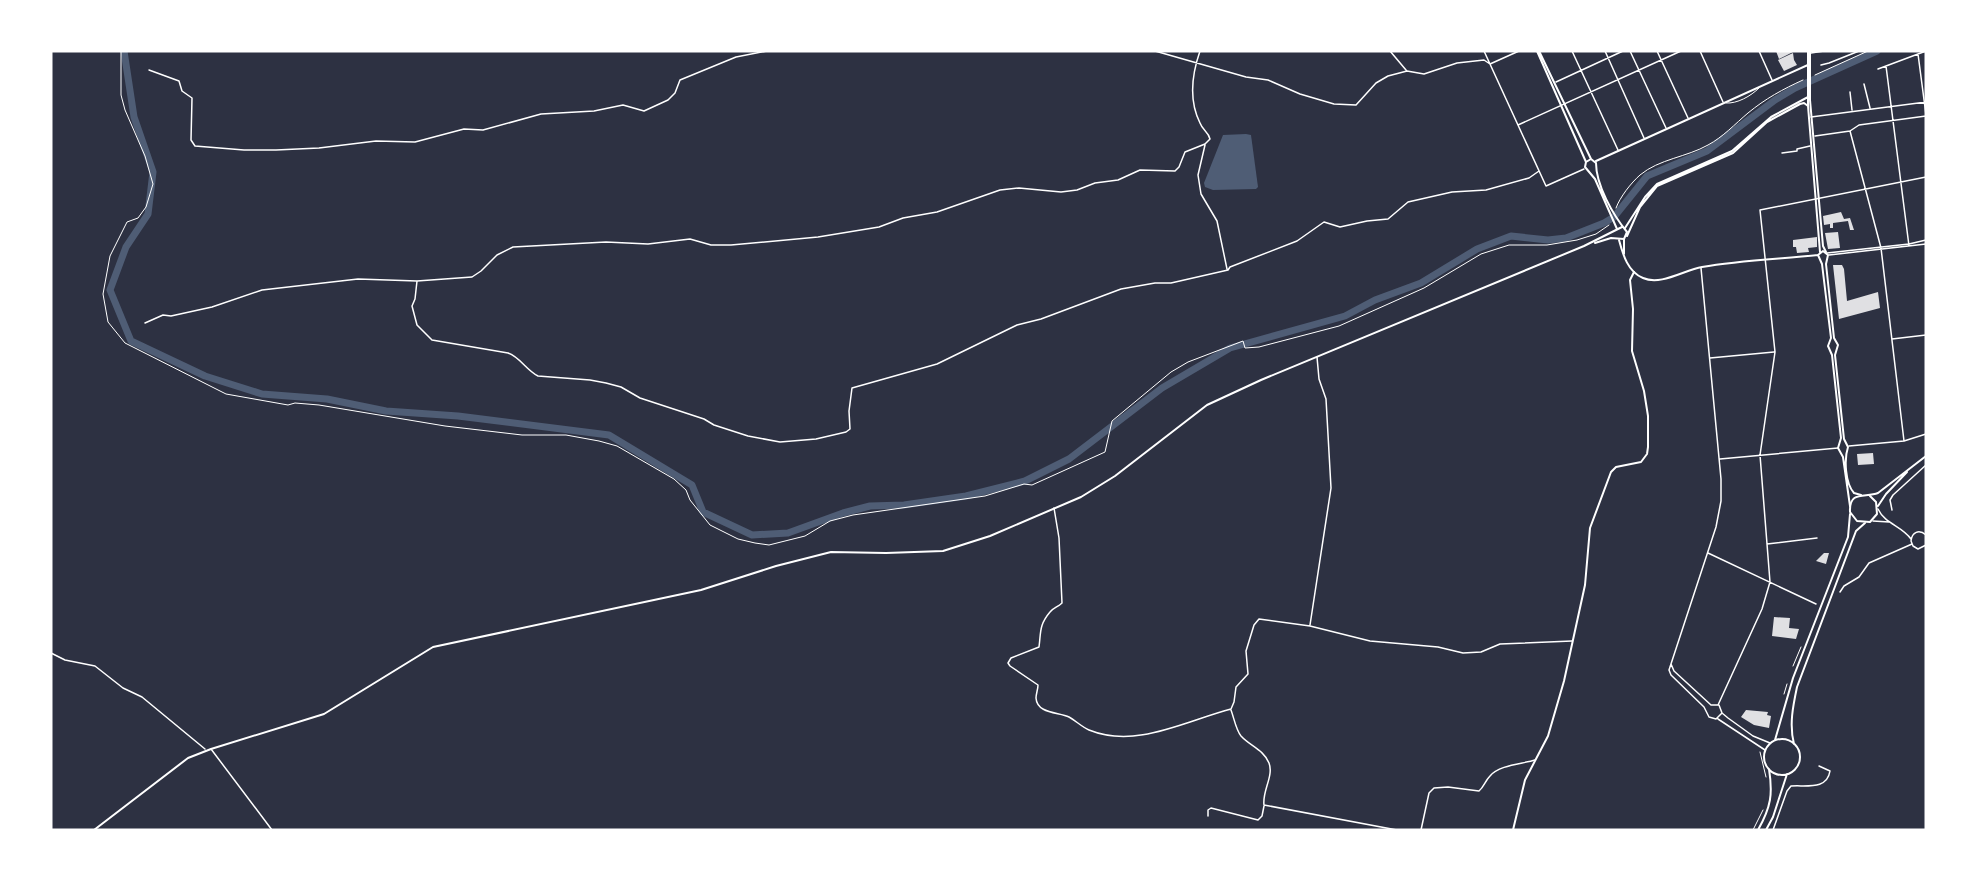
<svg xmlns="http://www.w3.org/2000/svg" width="1977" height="881" viewBox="0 0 1977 881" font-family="Ubuntu,sans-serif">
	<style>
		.water { fill: #4f5d75 }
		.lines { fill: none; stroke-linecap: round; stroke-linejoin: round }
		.river { stroke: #4f5d75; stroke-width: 7 }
		.building { fill: #e0e0e3 }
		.path { stroke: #fff; stroke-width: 1 }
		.service { stroke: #fff; stroke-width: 1 }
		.pedestrian { stroke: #fff; stroke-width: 1.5 }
		.minor { stroke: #fff; stroke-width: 1.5 }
		.tertiary { stroke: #fff; stroke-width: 2 }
		.secondary { stroke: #fff; stroke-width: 2 }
		.trunk { stroke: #fff; stroke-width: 2 }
	</style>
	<rect width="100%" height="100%" fill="#2d3142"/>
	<!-- water -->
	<path class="water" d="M1246,134L1251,135L1258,187L1256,189L1213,190L1205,187L1204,183L1223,135Z"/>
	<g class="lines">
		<!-- river -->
		<path class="river" d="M124,51L134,117L153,172L148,214L126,247L110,290L131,341L205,376L262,394L327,399L386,411L458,416L609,435L692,485L703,512L752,535L788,533L843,513L870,506L904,505L966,496L1025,481L1069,459L1162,388L1230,348L1345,316L1375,300L1421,283L1477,249L1511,236L1548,240L1566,238L1604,223L1614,217L1647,176L1707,151L1775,100L1795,88L1877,51"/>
	</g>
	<!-- building -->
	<path class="building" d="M1776,51H1795L1779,59Z
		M1793,53L1794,60L1797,65L1784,71L1778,60Z
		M1841,212L1844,219L1850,218L1854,230H1850L1848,221L1833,223V228H1830V224L1824,225L1823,216Z
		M1838,232L1840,248L1828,249L1825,233Z
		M1817,237V247L1808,248L1809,252L1797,253L1796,247H1793V240Z
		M1833,265H1842L1844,269L1847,301L1878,292L1880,308L1839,319Z
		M1873,453L1874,464L1858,465L1857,454Z
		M1824,553H1829L1826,564L1816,561Z
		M1774,617L1790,618L1789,628L1799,629L1796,639L1772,636Z
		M1746,710L1768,712L1767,715L1771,716L1769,728L1754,725L1741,717Z"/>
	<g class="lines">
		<!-- path -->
		<path class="path" d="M121,51V95L125,110L145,156L153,184L146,207L138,218L127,222L110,256L103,294L108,322L125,343L226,394L288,405L295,403L319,405L445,426L522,435H566L599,441L617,446L674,479L686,490L690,500L710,525L738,539L755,543L769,545L805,536L830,521L853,515L985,496L1024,484L1032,485L1105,452L1112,421L1171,372L1188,362L1243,341L1245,348L1259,347L1339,326L1424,288L1481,254L1509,245H1547L1577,240L1596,234L1609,225
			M1815,75L1868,51
			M1616,208C1620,197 1631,183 1640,175C1659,159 1687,157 1708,145C1723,137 1735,124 1748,113C1765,99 1783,89 1803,80
			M1793,666L1801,647
			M1784,694L1787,684
			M1760,752L1766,777
			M1753,830L1763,810"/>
		<!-- service -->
		<path class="service" d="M1726,103C1737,104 1751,96 1759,88"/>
		<!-- pedestrian -->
		<path class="pedestrian" d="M1821,65L1829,63L1859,51"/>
		<!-- minor -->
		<path class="minor" d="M1050,51H1055
			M1155,51L1246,77L1268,80L1300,94L1334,104L1356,105L1376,83L1388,76L1407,71L1424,74L1457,63L1484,60L1490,64L1519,51
			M1390,51L1406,70
			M1484,51L1546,186L1584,169
			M1572,51L1618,150
			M1605,51L1644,138
			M1630,51L1666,128
			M1657,51L1688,118
			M1700,51L1723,102
			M1759,51L1772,80
			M1811,53L1824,51
			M1918,54L1926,115
			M1886,66L1909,246
			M1878,69L1926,51
			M149,70L179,81L182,91L192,98L191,140L195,146L244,150H276L319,148L376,141L415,142L464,129L483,130L541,114L594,111L623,105L644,111L668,100L675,93L680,80L736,57L767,51
			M1556,82L1623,51
			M1864,84L1870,108
			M1850,92L1852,110
			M1811,117L1926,102
			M1518,125L1681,51
			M1850,131L1881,248L1904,441
			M1815,136L1850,131L1859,125L1926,116
			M1205,145L1198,175L1201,194L1217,221L1227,269
			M1782,153L1797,151V149L1810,146
			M1827,253L1909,244L1926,240
			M1829,255L1926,244
			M1701,268L1721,479V501L1716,527L1669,670L1671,675L1704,707L1709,717L1716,719L1722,713
			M417,281L415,299L412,306L417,325L432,340L508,353C520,357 526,370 538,376L590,380L606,383L621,387L640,398L704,419L714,425L748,436L780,442L816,439L846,432L850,429L849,411L852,388L937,364L1017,325L1041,319L1121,289L1155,283H1171L1228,270L1230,267L1297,241L1324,222L1340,227L1367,221L1388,219L1408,202L1452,192L1486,190L1529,178L1539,171
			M145,323L163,315L171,316L212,307L262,290L358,279L417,281L472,277L481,271L497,255L513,247L606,242L648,244L690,239L711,245H731L818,237L879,227L903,218L937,212L1000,190L1019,188L1061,192L1077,190L1095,183L1118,180L1140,170L1175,171L1179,167L1185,152L1205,144L1210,139C1208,131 1203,131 1200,123C1189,101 1192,74 1200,51
			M1892,339L1926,335
			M1710,358L1774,352
			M1849,446L1904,441L1926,434
			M1720,459L1838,448
			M1054,508L1059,538L1062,603C1058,607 1053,608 1050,612C1039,625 1041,632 1039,647L1011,658L1008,663L1010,666L1038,685C1038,689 1036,694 1036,698C1037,714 1059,712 1069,717C1076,721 1082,727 1089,730C1136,749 1185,721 1231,709L1234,702L1236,687L1248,674L1246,651L1254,625L1259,619L1310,626L1370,641L1438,647L1463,653L1481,652L1500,644L1572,641
			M1878,509C1885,524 1902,526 1911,539
			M1892,510L1890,500L1893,495L1926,465
			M1873,521L1889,522
			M1926,535C1919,529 1912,532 1911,541L1913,546L1918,549L1926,545
			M1767,544L1817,538
			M1708,553L1816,604
			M1840,592L1844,586L1859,577L1869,563L1912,544
			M1310,625L1331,488L1326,399L1319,379L1317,357
			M51,653L65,660L95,666L123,688L142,697L205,749
			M1671,664L1674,671L1711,705H1719L1722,713L1728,718L1753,736L1770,743
			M1718,705L1762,609L1770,582L1760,455L1775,352L1760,210L1926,177
			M1231,710C1234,718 1236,730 1241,736C1250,746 1264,750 1269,763C1274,776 1262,791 1264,805L1397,830
			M1718,719L1765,750
			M211,749L272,830
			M1208,816V810L1211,808L1258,820L1262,816L1264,806
			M1421,830L1429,793L1434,788L1448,787L1479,791C1484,787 1485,781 1490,776C1499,765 1522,764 1535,760
			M1773,830L1787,791L1791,786C1807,785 1827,790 1830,771L1819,766"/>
		<!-- tertiary -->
		<path class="tertiary" d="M1808,51V106L1820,252
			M1810,51V100L1823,246L1826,252
			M1596,161L1810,64
			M1625,228L1645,197L1657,184L1732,151L1771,117L1808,97
			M1627,236L1640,207L1657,186L1733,153L1767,122L1800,104L1804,103L1808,106
			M1513,830L1525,780L1548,736L1564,681L1585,585L1590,528L1611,472L1616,467L1641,462L1647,454L1648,447V416L1644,391L1632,351L1633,309L1630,280L1634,272"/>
		<!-- secondary -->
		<path class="secondary" d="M1537,51L1586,162
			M1539,51L1591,159
			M1591,159L1596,163C1596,185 1613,215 1627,232L1624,239V254
			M1591,159L1586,162L1585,167L1595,179L1617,229
			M1619,240C1623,255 1628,272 1643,278C1661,286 1684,270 1702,267C1740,260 1780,259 1818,255
			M1595,243L1611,238L1624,239
			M1818,255L1823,251L1828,255L1826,264L1834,338L1838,345L1835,355L1844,439L1848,447C1844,459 1845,483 1854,493L1861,495
			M1818,255L1822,264L1831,338L1828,346L1832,355L1841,438L1838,448L1843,457L1850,506
			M94,830L188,758L211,749L324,714L433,647L701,590L776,566L831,552L886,553L943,551L990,536L1081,497L1115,476L1207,405L1261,380L1584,246L1622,227"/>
		<!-- trunk -->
		<path class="trunk" d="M1870,496L1876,502L1877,514L1870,522L1857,521L1850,512C1849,490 1865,498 1878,493L1926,456
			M1878,506L1886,494L1907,472
			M1764 757a18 18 0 1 1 36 0a18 18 0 1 1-36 0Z
			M1775,740L1793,678L1848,537L1850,514
			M1794,744C1789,725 1793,706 1797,687L1856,531L1865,523
			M1758,830C1771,807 1773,794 1769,769
			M1766,830L1773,817L1787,774"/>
	</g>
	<!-- border -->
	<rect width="1977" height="881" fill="none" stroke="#ffffff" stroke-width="105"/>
</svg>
